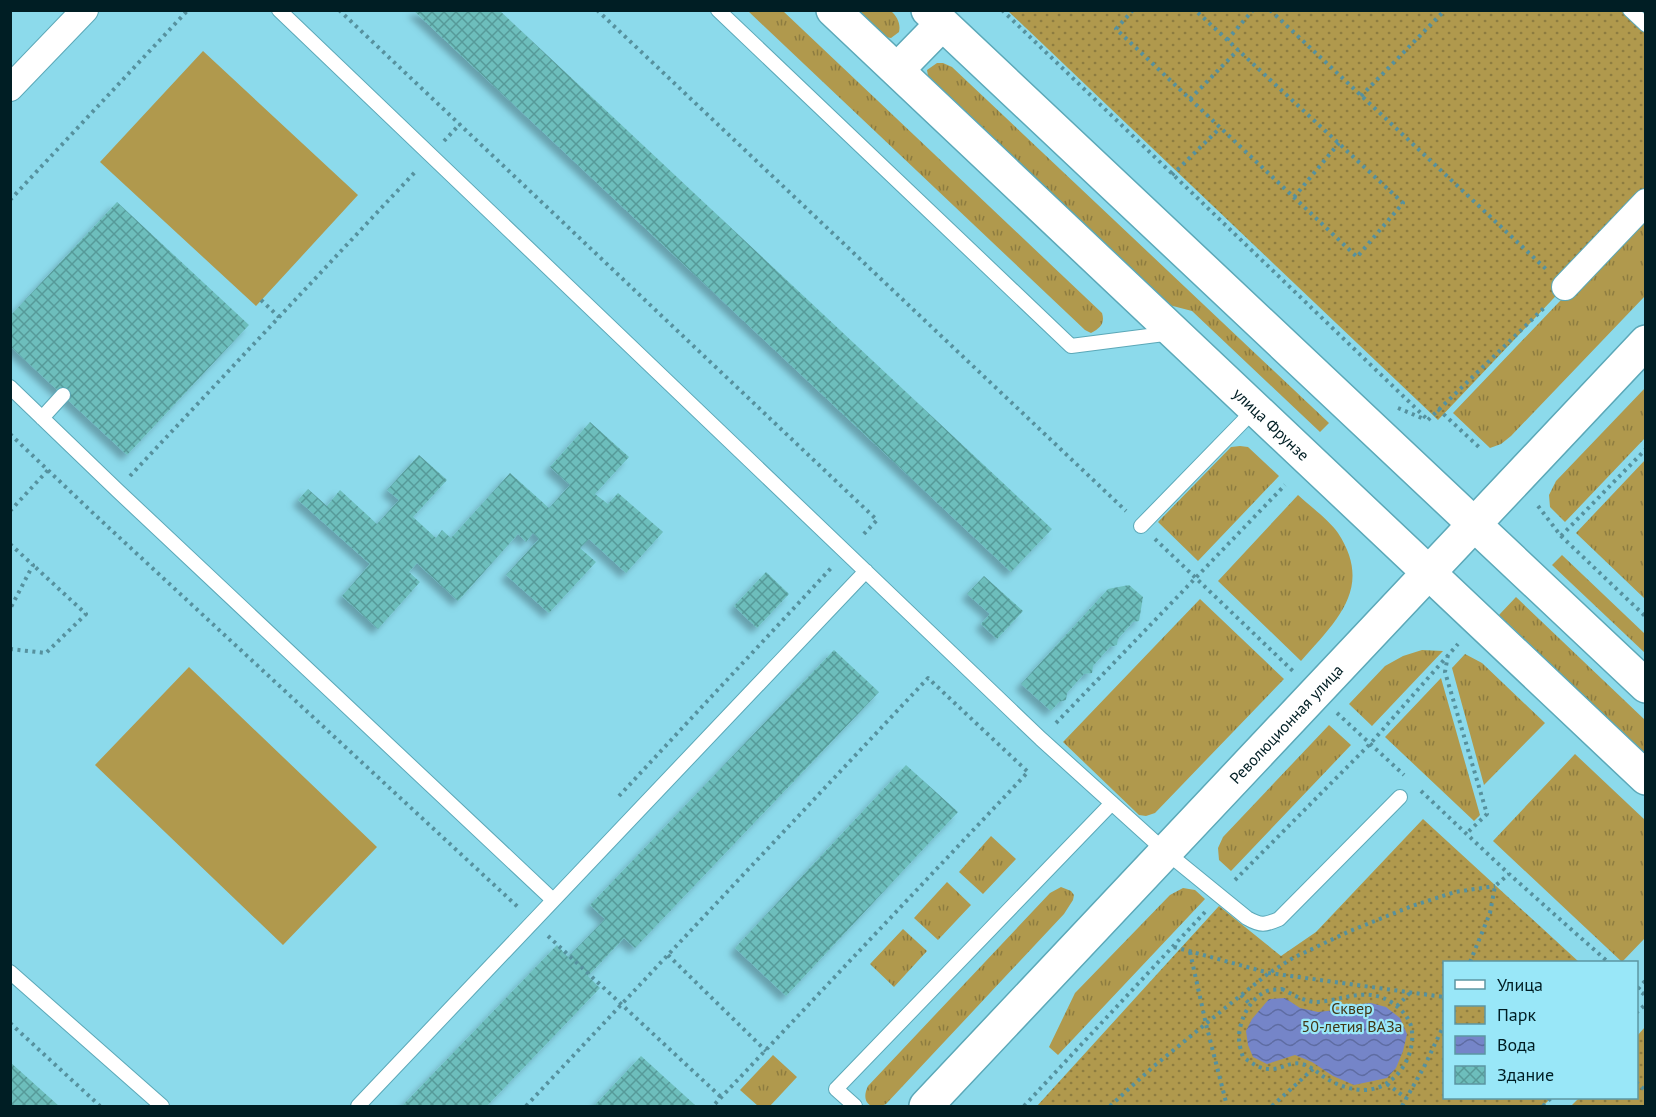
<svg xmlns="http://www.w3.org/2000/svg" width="1656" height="1117" viewBox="0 0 1656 1117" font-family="'PT Sans',sans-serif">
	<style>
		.grass { fill: url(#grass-tufts) }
		.park { fill: url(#park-dots) }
		.pitch { fill: #b0994d }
		.water { fill: url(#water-waves) }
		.building { fill: url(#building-cross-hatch); filter: url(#shadow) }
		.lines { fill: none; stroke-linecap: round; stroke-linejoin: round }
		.lane-casing { stroke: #5ba8b8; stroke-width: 16 }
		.street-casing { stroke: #5ba8b8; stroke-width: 28 }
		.secondary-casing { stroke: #5ba8b8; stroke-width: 36 }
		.path { stroke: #56919e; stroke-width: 4; stroke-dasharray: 3 4.5; stroke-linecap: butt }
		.lane { stroke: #fff; stroke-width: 14 }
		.street { stroke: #fff; stroke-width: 26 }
		.secondary { stroke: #fff; stroke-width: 33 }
		.labels { text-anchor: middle; stroke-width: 4.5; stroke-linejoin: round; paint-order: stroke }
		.street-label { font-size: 16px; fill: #001e24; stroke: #99e7f8 }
		.park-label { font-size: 16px; fill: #413715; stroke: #99e7f8 }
	</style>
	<defs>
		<pattern id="grass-tufts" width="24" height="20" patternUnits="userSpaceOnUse" patternTransform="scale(1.5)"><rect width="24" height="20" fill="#b0994d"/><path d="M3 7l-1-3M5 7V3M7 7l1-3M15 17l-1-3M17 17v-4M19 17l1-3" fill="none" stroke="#8d7c40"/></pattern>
		<pattern id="park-dots" width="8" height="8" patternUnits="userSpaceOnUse" patternTransform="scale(1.5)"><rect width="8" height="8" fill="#b0994d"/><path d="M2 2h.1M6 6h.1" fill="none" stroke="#8d7c40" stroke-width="1.8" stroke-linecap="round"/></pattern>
		<pattern id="water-waves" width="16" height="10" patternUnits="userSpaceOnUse" patternTransform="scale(1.5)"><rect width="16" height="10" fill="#7585c8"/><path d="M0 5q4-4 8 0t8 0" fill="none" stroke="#5e6ca2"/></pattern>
		<pattern id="building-cross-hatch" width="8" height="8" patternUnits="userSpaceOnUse" patternTransform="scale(1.5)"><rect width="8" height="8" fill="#6dbebc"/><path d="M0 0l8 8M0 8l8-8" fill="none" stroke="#579a99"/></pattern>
		<filter id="shadow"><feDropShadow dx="-5.5" dy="5.5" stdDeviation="3" flood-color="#0004"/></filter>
	</defs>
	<rect width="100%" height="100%" fill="#8cdaeb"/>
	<!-- grass -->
	<path class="grass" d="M748,11H783L1102,313C1105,323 1101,328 1091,333L1085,330Z
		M853,11H891C897,16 901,24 899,32L891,38L885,37Z
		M937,63H943L952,67L1329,423L1320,432L1192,311L1169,305L1153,294L932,84L928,76L927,70Z
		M1645,212V296L1511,436L1501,444L1490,448L1453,413Z
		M1645,388V438L1565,522L1550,507L1549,495L1556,481Z
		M1240,446L1248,447L1279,476L1198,561L1158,522L1231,447Z
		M1645,460V599L1576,533Z
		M1298,495C1310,506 1330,521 1338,533C1374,588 1336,621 1301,661L1218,581Z
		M1562,555L1645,634V653L1552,565Z
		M1516,597L1645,720V753L1499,615Z
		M1200,599L1284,679L1155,813L1146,816L1139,815L1063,742Z
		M1422,650L1443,651L1372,726L1349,704L1385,666L1403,656Z
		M1465,654L1482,663L1545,723L1484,785L1452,668Z
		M1441,678L1480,815L1474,821L1385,737Z
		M1329,725L1351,745L1231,871L1219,860L1218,848L1223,837Z
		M1575,754L1645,820V938L1622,962L1493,841Z
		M991,836L1016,859L983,894L959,872Z
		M947,882L971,905L938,940L914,918Z
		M1061,887L1071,891L1074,895L1073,900L1064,914L886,1104C871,1111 860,1102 868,1086L1050,893Z
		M1183,888L1195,890L1205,899L1058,1055L1049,1047L1075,993L1170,895Z
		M903,929L927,951L894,987L870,964Z
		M773,1055L797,1077L770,1106H758L740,1090Z"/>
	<!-- park -->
	<path class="park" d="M1008,11H1645V202L1438,420Z
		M1423,819L1579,962H1444V1098H1551L1543,1106H1037L1219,906L1281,956L1316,932Z
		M1645,1027V1106H1571L1579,1098H1636L1637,1036Z"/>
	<!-- pitch -->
	<path class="pitch" d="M203,51L358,195L256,306L100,162Z
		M189,667L377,847L283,945L95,765Z"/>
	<!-- water -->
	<path class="water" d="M1285,998L1300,1008L1318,1012L1336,1010L1351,1005L1371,1003L1386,1007L1400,1018L1407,1034L1403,1051L1396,1068L1387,1078L1354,1085L1333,1076L1312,1062L1295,1055L1267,1064L1253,1057L1248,1045L1246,1031L1252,1019L1269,999Z"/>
	<!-- building -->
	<path class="building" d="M413,10H499L1052,529L1011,572Z
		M117,202L249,325L127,455L10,346V316Z
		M590,422L629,457L595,494L608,504L618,493L663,532L626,573L589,539L580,548L596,562L549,613L506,575L539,539L533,533L526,542L518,534L458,601L417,563L409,572L420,582L378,629L342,596L370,564L298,500L308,489L327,506L340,490L377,524L399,500L387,490L419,455L447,480L413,517L436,538L442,530L451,538L510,473L549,508L570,485L550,467Z
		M766,572L789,594L757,628L734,606Z
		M984,576L1023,611L997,639L981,624L990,614L967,594Z
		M1129,585L1143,597L1139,621L1133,622L1118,639L1117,645L1110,647L1093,666L1092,673L1084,674L1067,693L1066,700L1059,702L1051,711L1021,684L1108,589Z
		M834,650L879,692L635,948L624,938L588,976L600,988L487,1106H402L557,945L568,957L605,919L590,905Z
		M906,765L958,812L786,996L735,948Z
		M641,1056L695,1105L694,1106H594Z
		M10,1062L59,1106H10Z"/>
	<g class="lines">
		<!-- lane casing -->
		<g class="lane-casing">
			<path id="lane" d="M279,10L1041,739L1166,852L1247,918C1261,926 1265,925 1279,919L1400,797
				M718,10L1071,346L1172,333
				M1630,10L1646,25
				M10,387L117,490L553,900
				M42,418L63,395
				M1141,526L1256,408
				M10,972L162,1106
				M358,1106L866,571
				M855,1106L836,1089L1112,803"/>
		</g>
		<!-- street casing -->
		<g class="street-casing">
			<path id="street" d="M10,88L85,10
				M1565,287L1646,202"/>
		</g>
		<!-- secondary casing -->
		<g class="secondary-casing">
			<g id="secondary">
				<path id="s1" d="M833,10L1646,778"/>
				<path d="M928,10L1646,686"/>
				<path d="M897,70L942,24"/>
				<path id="s2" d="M926,1106L1646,342"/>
			</g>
		</g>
		<!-- path -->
		<path class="path" d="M339,10L877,520L861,537
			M597,10L1126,511
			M1002,10L1428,420
			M1133,10L1116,29L1357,257L1403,203L1195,10
			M1270,10L1546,269
			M1227,40L1253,10
			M1361,96L1445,10
			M1190,99L1238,50
			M444,141L460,124
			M1172,175L1220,128
			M1294,197L1339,143
			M10,200L188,10
			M261,300L279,317
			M1398,408L1424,419
			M1438,409L1481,449
			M1428,420L1546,306
			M10,434L94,514L519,908
			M130,476L416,171
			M1538,506L1561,536L1646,617
			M10,511L48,470
			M1561,536L1646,449
			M1155,539L1295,673
			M10,544L33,565L10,609
			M10,649L46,653L86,614L33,565
			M1448,655L1445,672L1487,814L1467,833
			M1337,713L1404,775
			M1056,723L1285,485
			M1421,791L1509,874L1608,962
			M619,796L833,566
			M1235,880L1370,744L1458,644
			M548,936L722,1098
			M1174,947L1269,973L1444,997
			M1190,952L1206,1024L1227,1106
			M668,955L766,1051
			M1470,962L1490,913L1495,886L1509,874
			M1636,988L1646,996
			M1282,989C1292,994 1305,1002 1316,1002C1339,1001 1360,989 1383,998C1394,1002 1408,1014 1411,1026C1418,1055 1395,1090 1364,1090C1352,1090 1340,1086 1329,1080C1320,1075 1313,1067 1302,1064C1291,1061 1282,1069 1272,1069C1260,1070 1252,1063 1243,1057C1241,1051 1239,1044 1239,1038C1239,1020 1250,998 1267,991C1272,989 1277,990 1282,989Z
			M1638,989L1646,980
			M1241,995L1251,1005
			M1397,1006L1410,993
			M1636,1013L1646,1004
			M10,1023L100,1106
			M1636,1082L1646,1091
			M1387,1084L1406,1098
			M526,1106L928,678L1028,772L713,1106
			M1024,1106L1205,912
			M1110,1106L1154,1066L1235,1000L1269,973L1293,958L1350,931L1412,906L1455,892L1495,886
			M1272,1106L1313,1069
			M1402,1106L1424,1067L1444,1025
			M1543,1106L1551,1098"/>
		<!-- lane -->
		<use href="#lane" class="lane"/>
		<!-- street -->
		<use href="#street" class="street"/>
		<!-- secondary -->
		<use href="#secondary" class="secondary"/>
	</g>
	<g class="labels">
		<!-- street labels -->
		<g class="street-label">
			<text dy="6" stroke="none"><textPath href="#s1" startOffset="603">улица Фрунзе</textPath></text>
			<text dy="6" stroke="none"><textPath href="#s2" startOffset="525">Революционная улица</textPath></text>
		</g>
		<!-- park labels -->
		<g class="park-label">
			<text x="1352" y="1014">Сквер<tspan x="1352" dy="18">50-летия ВАЗа</tspan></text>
		</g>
	</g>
	<!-- border -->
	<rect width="1656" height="1117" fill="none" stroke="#001e24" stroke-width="24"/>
	<!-- legend -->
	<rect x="1443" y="961" width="195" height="138" fill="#99e7f8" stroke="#5c97a3" stroke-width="1.5"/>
	<rect x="1455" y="980" width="30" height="9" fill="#ffffff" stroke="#5c97a3" stroke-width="1.5"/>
	<text x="1497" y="991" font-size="18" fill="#001e24">Улица</text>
	<rect x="1455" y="1006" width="30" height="18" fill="url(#park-dots)" stroke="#5c97a3" stroke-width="1.5"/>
	<text x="1497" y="1021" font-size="18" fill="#001e24">Парк</text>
	<rect x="1455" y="1036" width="30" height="18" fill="url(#water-waves)" stroke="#5c97a3" stroke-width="1.5"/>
	<text x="1497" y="1051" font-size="18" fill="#001e24">Вода</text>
	<rect x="1455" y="1066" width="30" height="18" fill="url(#building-cross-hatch)" stroke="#5c97a3" stroke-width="1.5"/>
	<text x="1497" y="1081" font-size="18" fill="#001e24">Здание</text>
</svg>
